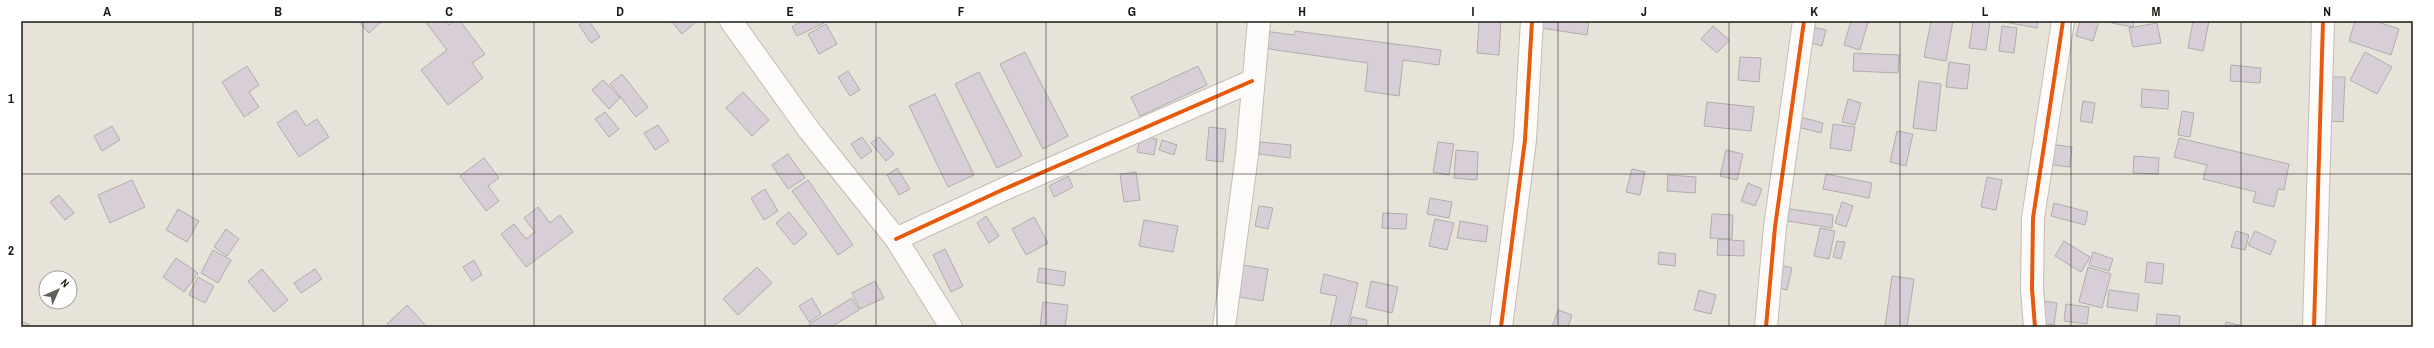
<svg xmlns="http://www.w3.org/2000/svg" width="2434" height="348" viewBox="0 0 2434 348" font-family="'Archivo Narrow',sans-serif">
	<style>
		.building { fill: #d7ced8; stroke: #b0adab }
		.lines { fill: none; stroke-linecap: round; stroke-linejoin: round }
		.minor-casing { stroke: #c2bdb5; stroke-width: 24 }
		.minor { stroke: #fcfbf9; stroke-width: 22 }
		.cycleway-casing { stroke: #fff; stroke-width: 6 }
		.cycleway { stroke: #e8590c; stroke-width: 4 }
		.grid { fill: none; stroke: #1c1812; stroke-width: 1; stroke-opacity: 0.55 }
		.neatline { fill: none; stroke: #1c1812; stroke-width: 1.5 }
		.grid-label { font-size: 13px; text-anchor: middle; font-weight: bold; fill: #1c1812 }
	</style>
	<rect width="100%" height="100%" fill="#e8e3d9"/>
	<!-- building -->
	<path class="building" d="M358,21H382L369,33Z
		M425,21H446L449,25L454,21H460L485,54L472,63L483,78L448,105L421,70L447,50Z
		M584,21H589L600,37L591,43L579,25Z
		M671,21H697L682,34Z
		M823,21L824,23L797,36L792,27L802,21Z
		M1479,21H1501L1499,55L1477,53Z
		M1535,21H1589L1587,35L1534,27Z
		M1851,21L1868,22L1860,50L1844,45Z
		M1931,21H1953L1946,61L1924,57Z
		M1973,21H1990L1986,50L1969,48Z
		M1999,21H2038L2037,28Z
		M2080,21H2099L2093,41L2076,36Z
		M2112,21H2134L2133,27L2112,23Z
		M2193,21H2209L2203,51L2188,48Z
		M2355,21H2382L2381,23L2399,29L2391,55L2349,41Z
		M2157,23L2161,43L2133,47L2129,28Z
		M826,24L837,44L819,54L808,34Z
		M1713,26L1729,40L1717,53L1701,39Z
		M1808,26L1826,30L1822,46L1804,41Z
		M2002,26L2017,28L2014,53L1999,51Z
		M1264,31L1294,35L1295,31L1441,50L1439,65L1403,60L1399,96L1365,91L1368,63L1262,48Z
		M1025,52L1068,136L1043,149L1000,64Z
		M2365,52L2392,67L2377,94L2350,80Z
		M1854,53L1899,55L1898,73L1853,71Z
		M1740,57L1761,58L1759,82L1738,80Z
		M1949,62L1970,65L1967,89L1946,87Z
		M2231,65L2261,68L2260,83L2230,81Z
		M247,66L259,85L249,92L259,107L244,117L222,82Z
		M1198,66L1207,85L1140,116L1131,97Z
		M848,71L860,90L850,96L838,77Z
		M979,72L1022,156L997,168L955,84Z
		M622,74L648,107L636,117L610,84Z
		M2332,77H2345L2343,122L2330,121Z
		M603,80L620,98L609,109L592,90Z
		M1919,81L1941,84L1936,131L1913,128Z
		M2142,89L2169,91L2168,109L2141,107Z
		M743,92L769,120L752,136L726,108Z
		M935,94L974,175L948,187L909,106Z
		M1848,99L1861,103L1855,125L1842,122Z
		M2083,101L2095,103L2092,123L2080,121Z
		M1707,102L1754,107L1751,131L1704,126Z
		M296,110L306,126L317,119L329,137L299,157L277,123Z
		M2182,111L2194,113L2190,137L2178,135Z
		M605,112L619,129L609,137L595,119Z
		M1800,117L1823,123L1821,133L1798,127Z
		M1833,124L1855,127L1851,151L1830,148Z
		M658,125L669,141L655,150L644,133Z
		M112,126L120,140L102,151L94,136Z
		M1209,127L1226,129L1223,162L1206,160Z
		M1897,131L1913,134L1906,166L1890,162Z
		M1141,136L1157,139L1154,155L1137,152Z
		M862,137L872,151L861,159L851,144Z
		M879,137L894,154L886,161L871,143Z
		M2179,138L2289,164L2284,190L2278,189L2274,207L2253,202L2256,192L2203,179L2207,165L2174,157Z
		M1162,140L1177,145L1174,155L1159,150Z
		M1260,142L1291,145L1290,158L1259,154Z
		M1438,142L1454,144L1449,175L1433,172Z
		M2049,144L2072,147L2070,167L2046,164Z
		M1456,150L1478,152L1477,180L1454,178Z
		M1726,150L1743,154L1737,180L1720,176Z
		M788,154L805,178L788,189L772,165Z
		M2134,156L2159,158L2158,174L2133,173Z
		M484,158L499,178L488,186L499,201L486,211L460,176Z
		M897,168L910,189L899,195L887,175Z
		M1632,169L1645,172L1640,195L1626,192Z
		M1136,172L1140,200L1124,202L1120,174Z
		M1826,174L1872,183L1869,198L1823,189Z
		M1668,175L1696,177L1695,193L1667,191Z
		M1068,176L1073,187L1054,197L1049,186Z
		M1987,177L2002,180L1996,210L1981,207Z
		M132,180L145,207L110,223L98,195Z
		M808,180L853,245L838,255L792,191Z
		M1748,183L1762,189L1755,206L1741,201Z
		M765,189L778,211L764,220L751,198Z
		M59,195L74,213L65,220L50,202Z
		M1430,198L1452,202L1449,218L1427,214Z
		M1842,202L1853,206L1846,227L1835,223Z
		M2054,203L2088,212L2085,225L2051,216Z
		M1259,206L1273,208L1268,229L1255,226Z
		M538,207L550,223L560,215L573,232L526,267L501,234L514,224L526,239L535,232L524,218Z
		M1783,208L1833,215L1832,228L1781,220Z
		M178,209L199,221L187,242L166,230Z
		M789,212L807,234L794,245L776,223Z
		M1383,213L1407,214L1406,229L1382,228Z
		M1712,214L1733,215L1732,239L1710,238Z
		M986,216L999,236L989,243L977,223Z
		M1034,217L1048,243L1026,255L1012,229Z
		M1435,219L1454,223L1447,250L1429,246Z
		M1144,220L1178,226L1173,252L1139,246Z
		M1460,221L1488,226L1486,242L1457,238Z
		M1820,228L1835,231L1829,259L1814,256Z
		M226,229L239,239L227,256L214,247Z
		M2236,231L2249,235L2245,250L2231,247Z
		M2255,231L2276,241L2270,255L2248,245Z
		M1718,239L1744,241V256L1717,255Z
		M1837,241L1845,242L1841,259L1833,257Z
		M2064,241L2090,257L2081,272L2055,256Z
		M945,249L963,286L951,292L933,255Z
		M213,250L231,260L218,283L201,273Z
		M1659,252L1676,254L1675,266L1658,264Z
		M2093,252L2113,259L2109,271L2089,265Z
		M176,258L198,273L184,292L163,277Z
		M474,260L482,275L472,281L463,267Z
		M2147,262L2164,264L2162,284L2145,282Z
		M1243,265L1268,269L1263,301L1239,297Z
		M1780,265L1792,268L1787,290L1775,287Z
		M757,267L772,283L738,315L723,299Z
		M2088,267L2111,274L2102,308L2079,302Z
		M1039,268L1066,272L1064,286L1037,282Z
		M262,269L288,300L274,312L248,281Z
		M315,269L322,279L301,293L294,283Z
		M1324,274L1358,283L1348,327H1330L1337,296L1320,293Z
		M1892,276L1914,279L1907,327H1885Z
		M198,277L214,286L205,303L189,295Z
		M875,281L884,298L860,309L852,293Z
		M1371,281L1398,287L1392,313L1366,307Z
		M1699,290L1716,295L1711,314L1694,310Z
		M2109,290L2139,294L2137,311L2107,307Z
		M812,298L821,314L809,322L799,306Z
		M852,298L859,310L831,327H811L809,324Z
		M2044,301L2057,303L2054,325L2041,323Z
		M1043,302L1068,305L1065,327H1040Z
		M2066,304L2089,307L2087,324L2064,321Z
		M407,305L427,327H390L387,324Z
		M1558,310L1572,315L1568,327H1552Z
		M2157,314L2180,316L2179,327H2156Z
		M1352,317L1367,320L1366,327H1350Z
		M21,321L30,325L29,327H21Z
		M2226,322L2243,326V327H2225Z"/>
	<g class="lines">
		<!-- minor casing -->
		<g class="minor-casing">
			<path id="minor" d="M731,21L809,130L896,239L951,327
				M896,239L1002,190L1252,81
				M1224,327L1247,155L1259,21
				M1501,327L1525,140L1532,21
				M1766,327L1775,227L1804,21
				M2035,327L2032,289L2033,218L2063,21
				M2314,327L2323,21"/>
		</g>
		<!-- minor -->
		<use href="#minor" class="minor"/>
		<!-- cycleway casing -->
		<g class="cycleway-casing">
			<path id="cycleway" d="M896,239L1002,190L1252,81
				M1501,327L1525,140L1532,21
				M1766,327L1775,227L1804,21
				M2035,327L2032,289L2033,218L2063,21
				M2314,327L2323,21"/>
		</g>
		<!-- cycleway -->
		<use href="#cycleway" class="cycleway"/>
	</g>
	<!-- grid -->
	<path class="grid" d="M193,21V327M363,21V327M534,21V327M705,21V327M876,21V327M1046,21V327M1217,21V327M1388,21V327M1558,21V327M1729,21V327M1900,21V327M2071,21V327M2241,21V327M21,174H2413"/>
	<!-- border -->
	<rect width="2434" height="348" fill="none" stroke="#ffffff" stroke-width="44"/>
	<!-- north arrow -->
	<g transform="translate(58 290) rotate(45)"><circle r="19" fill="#ffffff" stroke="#a4a3a0"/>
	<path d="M0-3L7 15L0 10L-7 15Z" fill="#635f58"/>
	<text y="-6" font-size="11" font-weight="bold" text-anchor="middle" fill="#1c1812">N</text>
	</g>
	<rect x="22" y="22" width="2390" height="304" class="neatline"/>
	<g class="grid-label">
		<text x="107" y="16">A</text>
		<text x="278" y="16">B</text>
		<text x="449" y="16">C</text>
		<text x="620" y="16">D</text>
		<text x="790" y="16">E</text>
		<text x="961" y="16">F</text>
		<text x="1132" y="16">G</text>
		<text x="1302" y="16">H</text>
		<text x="1473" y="16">I</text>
		<text x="1644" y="16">J</text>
		<text x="1814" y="16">K</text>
		<text x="1985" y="16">L</text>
		<text x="2156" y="16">M</text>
		<text x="2327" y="16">N</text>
		<text x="11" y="103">1</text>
		<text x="11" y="255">2</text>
	</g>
</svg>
